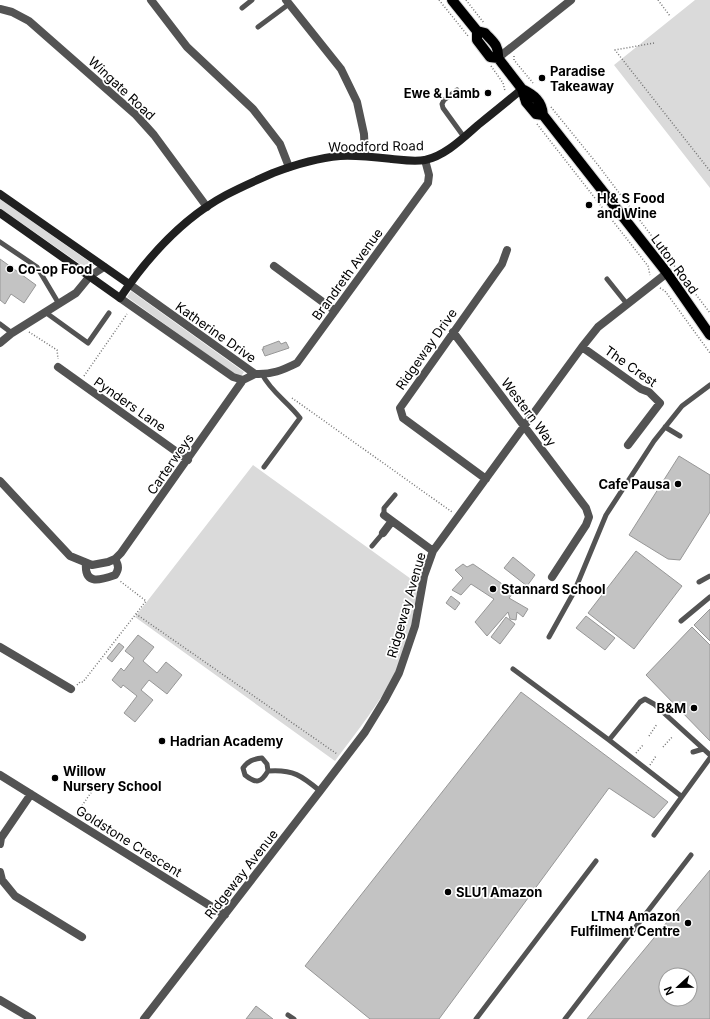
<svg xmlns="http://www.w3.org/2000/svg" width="710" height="1019" viewBox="0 0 710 1019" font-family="Inter,sans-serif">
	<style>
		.green { fill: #dadada }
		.building { fill: #c3c3c3; stroke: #979797; fill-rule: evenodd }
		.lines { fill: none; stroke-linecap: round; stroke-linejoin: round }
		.primary-casing { stroke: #dbdbdb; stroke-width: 12 }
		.path { stroke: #757575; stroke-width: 1.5; stroke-dasharray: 1 2; stroke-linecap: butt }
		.lane { stroke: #535353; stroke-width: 5 }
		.street { stroke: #535353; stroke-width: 8 }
		.secondary { stroke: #202020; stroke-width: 8 }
		.primary { stroke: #000; stroke-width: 10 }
		.poi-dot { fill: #000; stroke: #fff; stroke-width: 1.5 }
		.labels { text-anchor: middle; stroke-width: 3.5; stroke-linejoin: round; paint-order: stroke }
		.poi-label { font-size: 13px; font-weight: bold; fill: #000; stroke: #fff; text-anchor: start }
		.street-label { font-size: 13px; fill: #000; stroke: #fff }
	</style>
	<rect width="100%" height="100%" fill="#fff"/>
	<!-- green -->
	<path class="green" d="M695,0H710V188L614,65Z
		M0,199L94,265L90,271L0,208Z
		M131,291L244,372L240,378L127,297Z
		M253,465L418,584C414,613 409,641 398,667C382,701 357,731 335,761L135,617Z"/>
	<!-- building -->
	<path class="building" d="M0,259L36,285L24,303L11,294L5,304L0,300Z
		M279,341L281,344L286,342L289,348L265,356L262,349H264L263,347Z
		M679,456L710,475V512L680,560L668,559L629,535Z
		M636,551L682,586L634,649L588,613Z
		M513,557L535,575L527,586L504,568Z
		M463,564L467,567L473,564L514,592L509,598L528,609L523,617L517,612L516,620L510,619L508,612L487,636L475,622L494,599L471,584L461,595L452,590L463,578L455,570Z
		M451,596L460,603L455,610L446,603Z
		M710,609V641L694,625Z
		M586,616L615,638L605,650L576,628Z
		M506,617L515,624L500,644L491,637Z
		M692,627L710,645V741L646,675Z
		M138,635L154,647L143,661L157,673L166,662L182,675L167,694L149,680L141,690L153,700L135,722L124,713L137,696L123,685L121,688L112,680L121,668L124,671L134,658L125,651Z
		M119,643L124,647L112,662L107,658Z
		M521,692L668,802L654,818L609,788L439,1019H370L305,966Z
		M710,870V1019H587ZM666,975H690V999H666Z
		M256,1006L273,1019H246Z"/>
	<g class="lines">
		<!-- primary casing -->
		<g class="primary-casing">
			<path id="primary" d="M452,0L477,31V40L490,57L498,58
				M477,31L485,33C493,42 499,45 498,58L522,89L526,102L536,114L543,115
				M522,89C534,95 542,101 543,115L667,273L710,335"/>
		</g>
		<!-- path -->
		<path class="path" d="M439,0L468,36
			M466,0L484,23
			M658,0L670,16
			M654,43L615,50L710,171
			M514,56V60L533,83
			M491,66L503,83L505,91
			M551,107L598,165L710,313
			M537,124L648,266L650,275
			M660,288L665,291L710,353
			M29,332L57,350L58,359
			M84,376L127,314
			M292,398L452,512
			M136,614L337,754
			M77,685L80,682H83L146,601L120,581
			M649,736L657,724
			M663,747L673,736
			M636,753L643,745
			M650,765L656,756
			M77,813L99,781"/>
		<!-- lane -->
		<path class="lane" d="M242,8L252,0
			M258,27L289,4
			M457,90L444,100L442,104L443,108L464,137
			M0,242L37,267L59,304
			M607,279L627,304
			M45,312L88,343L109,313
			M0,324L12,333
			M262,374C271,392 288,402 300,418L264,467
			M665,427L680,436
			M384,515V508L395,495
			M372,546L383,533
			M699,582L710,576
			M681,621L710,597
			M549,637L574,592L606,515L654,441L682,406L710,385
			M513,669L609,740L681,796
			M609,740L640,702L645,699L654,704L710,755
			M693,752L703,749
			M268,771L267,764L262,758C253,759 248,761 243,768L245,775C256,784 261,783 268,771C293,769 302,776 320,791
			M654,835L710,758
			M288,1015L294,1019
			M476,1019L596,861
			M565,1019L691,855"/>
		<!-- street -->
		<path class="street" d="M151,0L187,47L253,109L280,144L289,167
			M286,0L341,69L357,102L364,134L365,156
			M0,9L12,12L29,21L136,115L154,135L207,207
			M498,58L571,0
			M274,266L335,311
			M129,284L255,374
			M120,298L233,377L243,380L255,374
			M453,332L586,508L589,517L586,525L552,577
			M0,343L12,333L76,293L90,276L104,267
			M582,347L641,389L649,392L660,403L628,445
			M58,367L188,460
			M255,374C271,375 283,370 297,363L428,183L429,175L425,160
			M486,479L403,418L400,408L502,264L507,250
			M0,481L70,556L92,565L108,562L115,559L121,553L243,380
			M384,515L433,551
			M383,533L392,521
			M86,563C84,586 101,580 115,575C119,569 119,566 115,559
			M0,647L71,689
			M0,775L225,915
			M0,844L1,838L31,794
			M0,872L2,880L15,896L82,937
			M0,1000L32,1019
			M144,1019L320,791L365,732L384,701L399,673L415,626L424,576L433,551L582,347L598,327L667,273"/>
		<!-- secondary -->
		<path class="secondary" d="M0,194L129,284
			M0,213L120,298C147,258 183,218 226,195C241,187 257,180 273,173C294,165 317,158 340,156C357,155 374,157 392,159C402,160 414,162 425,160C445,156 463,138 478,125C493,113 508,101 522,89"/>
		<!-- primary -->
		<use href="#primary" class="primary"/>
	</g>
	<!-- markers -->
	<g class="poi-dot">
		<circle cx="542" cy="78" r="4"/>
		<circle cx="488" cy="93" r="4"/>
		<circle cx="589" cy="205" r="4"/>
		<circle cx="10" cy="269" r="4"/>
		<circle cx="678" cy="484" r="4"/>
		<circle cx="493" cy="589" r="4"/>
		<circle cx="694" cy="708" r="4"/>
		<circle cx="162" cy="741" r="4"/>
		<circle cx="55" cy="778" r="4"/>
		<circle cx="448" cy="892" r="4"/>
		<circle cx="688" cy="923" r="4"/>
	</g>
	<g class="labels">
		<!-- poi labels -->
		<g class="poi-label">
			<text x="550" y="76">Paradise<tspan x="550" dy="15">Takeaway</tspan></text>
			<text x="480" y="98" text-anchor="end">Ewe &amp; Lamb</text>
			<text x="597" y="203">H &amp; S Food<tspan x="597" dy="15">and Wine</tspan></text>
			<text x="18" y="274">Co-op Food</text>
			<text x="670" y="489" text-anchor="end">Cafe Pausa</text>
			<text x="501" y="594">Stannard School</text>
			<text x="686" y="713" text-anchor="end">B&amp;M</text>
			<text x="170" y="746">Hadrian Academy</text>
			<text x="63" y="776">Willow<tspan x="63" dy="15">Nursery School</tspan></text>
			<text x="456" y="897">SLU1 Amazon</text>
			<text x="680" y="921" text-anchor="end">LTN4 Amazon<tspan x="680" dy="15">Fulfilment Centre</tspan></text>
		</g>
		<!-- street labels -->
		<g class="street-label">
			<text transform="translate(122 88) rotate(43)" y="5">Wingate Road</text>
			<text transform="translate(376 146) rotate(-1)" y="5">Woodford Road</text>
			<text transform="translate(675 264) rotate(54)" y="5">Luton Road</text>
			<text transform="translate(347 274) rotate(-54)" y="5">Brandreth Avenue</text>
			<text transform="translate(216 332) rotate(35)" y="5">Katherine Drive</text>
			<text transform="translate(426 349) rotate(-55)" y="5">Ridgeway Drive</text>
			<text transform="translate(631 366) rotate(35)" y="5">The Crest</text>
			<text transform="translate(130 404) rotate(35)" y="5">Pynders Lane</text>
			<text transform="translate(529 412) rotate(53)" y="5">Western Way</text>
			<text transform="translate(170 464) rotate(-55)" y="5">Carterweys</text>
			<text transform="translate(406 605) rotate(-74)" y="5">Ridgeway Avenue</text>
			<text transform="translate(129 841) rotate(32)" y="5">Goldstone Crescent</text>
			<text transform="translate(241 874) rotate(-52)" y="5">Ridgeway Avenue</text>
		</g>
	</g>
	<!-- north arrow -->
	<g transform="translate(678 987) rotate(248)"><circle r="19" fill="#ffffff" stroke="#999999"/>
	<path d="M0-3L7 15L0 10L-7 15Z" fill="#000000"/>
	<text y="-6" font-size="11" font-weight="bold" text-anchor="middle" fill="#000000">N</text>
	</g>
</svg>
